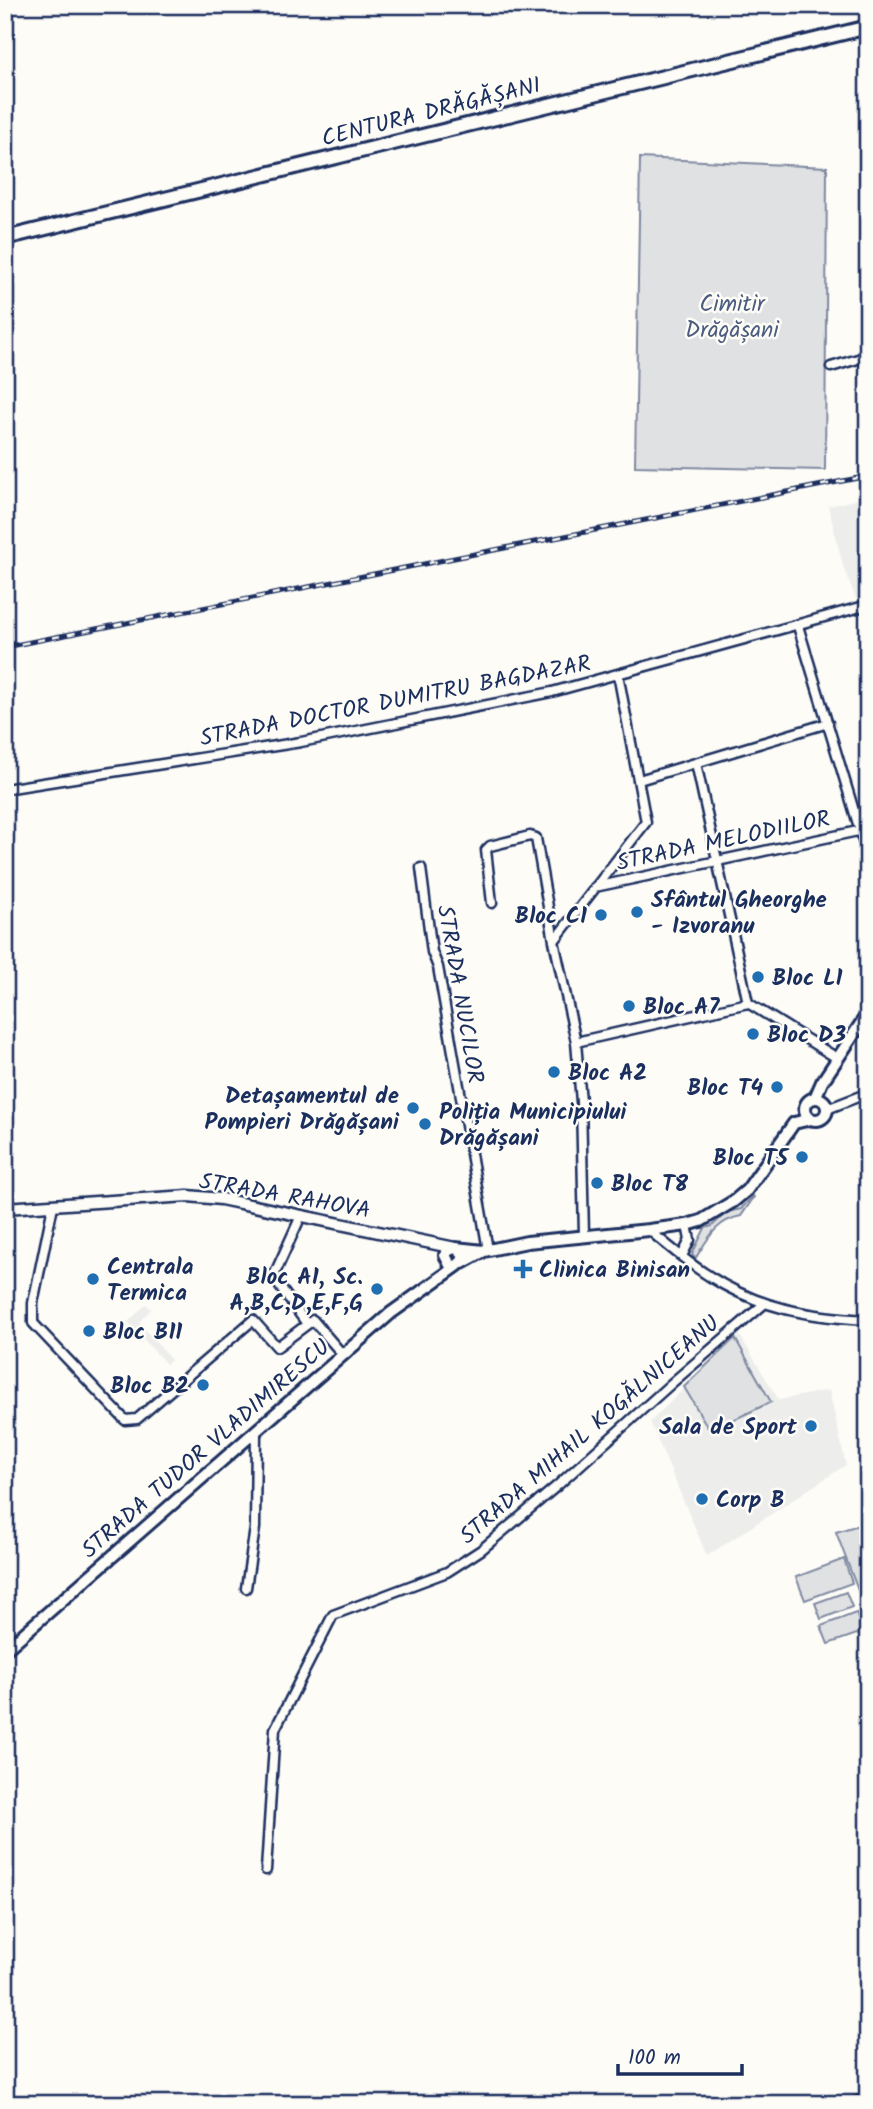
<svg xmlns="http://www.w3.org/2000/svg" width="873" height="2109" viewBox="0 0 873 2109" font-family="Kalam,sans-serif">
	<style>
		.built { fill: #edeeec }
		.green { fill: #e0e1e3; stroke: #7e88a0; stroke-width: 2 }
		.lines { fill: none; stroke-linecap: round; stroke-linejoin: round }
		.minor-casing { stroke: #1b2f5e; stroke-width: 13 }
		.tertiary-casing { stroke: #1b2f5e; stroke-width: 15 }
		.secondary-casing { stroke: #1b2f5e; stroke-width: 16 }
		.primary-casing { stroke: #1b2f5e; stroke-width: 18 }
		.minor { stroke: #fdfcf7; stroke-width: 8 }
		.tertiary { stroke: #fdfcf7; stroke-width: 10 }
		.secondary { stroke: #fdfcf7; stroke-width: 10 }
		.primary { stroke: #fdfcf7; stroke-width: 12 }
		.rail-casing { stroke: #1b2f5e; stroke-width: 5 }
		.rail { stroke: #fdfcf7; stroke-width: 2.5; stroke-dasharray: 8; stroke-linecap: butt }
		.poi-dot { fill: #1f6fb2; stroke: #fdfcf7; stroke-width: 2.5 }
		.labels { text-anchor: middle; stroke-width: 5; stroke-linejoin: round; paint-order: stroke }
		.street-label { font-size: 23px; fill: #1b2f5e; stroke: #fdfcf7 }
		.park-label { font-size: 23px; fill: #4c5c7f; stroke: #fdfcf7 }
		.poi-label { font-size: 23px; font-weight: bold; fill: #1b2f5e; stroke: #fdfcf7; text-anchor: start }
	</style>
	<rect width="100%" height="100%" fill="#fdfcf7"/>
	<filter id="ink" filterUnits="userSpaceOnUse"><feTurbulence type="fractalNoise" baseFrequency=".0143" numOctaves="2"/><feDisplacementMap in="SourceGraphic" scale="14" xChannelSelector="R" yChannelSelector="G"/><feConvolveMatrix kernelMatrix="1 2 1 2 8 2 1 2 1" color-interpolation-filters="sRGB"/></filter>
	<g filter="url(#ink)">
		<!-- built -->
		<path class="built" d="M868,497V595L856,599L844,569L828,506Z
			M146,1304L151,1309L139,1322L171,1360L166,1364L128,1322Z
			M739,1334L779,1400L829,1390L846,1465L707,1556L650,1422Z"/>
		<!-- green -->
		<path class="green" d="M640,158L827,167L825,470L635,466Z
			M753,1196L754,1197L741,1216C716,1221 709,1237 695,1259L692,1254L705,1228L712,1226L727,1212L741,1209Z
			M735,1338L771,1402L710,1431L684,1387Z
			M868,1522V1617L836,1532Z
			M844,1559L852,1583L805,1600L796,1577Z
			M846,1592L852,1607L821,1619L815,1603Z
			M856,1613L863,1632L828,1644L821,1626Z"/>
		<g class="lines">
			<!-- minor casing -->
			<g class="minor-casing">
				<path id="minor" d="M831,367L868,356
					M798,626L868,857
					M696,763L748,1003L837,1058
					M639,780L828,723
					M5,789L301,742L552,692L868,605
					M421,868L432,952L438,967L488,1250
					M595,887L858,831
					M492,903L486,850L490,846L530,836L536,838L554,941L576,1042L581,1102L584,1235
					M554,941L646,822L618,674
					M576,1042L748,1003
					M827,1109L868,1093
					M53,1206L33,1303V1323L125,1420L137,1419L253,1320L277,1347L313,1320L343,1355
					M301,1216L275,1273L280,1287L307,1324
					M649,1230C668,1246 688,1263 709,1276C758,1308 810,1317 868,1320
					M682,1256L690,1240L687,1225
					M246,1588L255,1528L256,1432
					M266,1870L275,1729L333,1615L447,1572L481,1550L558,1485L673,1382L764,1304
					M852,2104L868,2096"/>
			</g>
			<!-- tertiary casing -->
			<g class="tertiary-casing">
				<path id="tertiary" d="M5,1208L188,1196L221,1199L455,1248"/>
			</g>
			<!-- secondary casing -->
			<g class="secondary-casing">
				<path id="secondary" d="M805 1109a11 11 0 1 1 22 0a11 11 0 1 1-22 0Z
					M815,1098L822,1082L868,1013
					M458,1249L463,1253V1260L457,1266L450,1265L445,1255L449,1250L455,1248L484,1251
					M462,1263L484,1251L527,1242L649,1230L687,1225L701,1221L734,1201L747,1190L794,1123L811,1119
					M5,1650L391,1313L457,1266"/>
			</g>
			<!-- primary casing -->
			<g class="primary-casing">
				<path id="primary" d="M5,238L868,27"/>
			</g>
			<!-- minor -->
			<use href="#minor" class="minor"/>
			<!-- tertiary -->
			<use href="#tertiary" class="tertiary"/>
			<!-- secondary -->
			<use href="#secondary" class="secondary"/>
			<!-- primary -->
			<use href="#primary" class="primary"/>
			<!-- rail casing -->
			<g class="rail-casing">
				<path id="rail" d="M5,647L868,476"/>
			</g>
			<!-- rail -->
			<use href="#rail" class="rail"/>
		</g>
	</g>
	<!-- markers -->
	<g class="poi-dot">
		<circle cx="637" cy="912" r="7"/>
		<circle cx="601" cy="915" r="7"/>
		<circle cx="758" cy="977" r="7"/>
		<circle cx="629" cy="1006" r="7"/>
		<circle cx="753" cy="1034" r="7"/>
		<circle cx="554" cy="1072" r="7"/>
		<circle cx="777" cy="1087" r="7"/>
		<circle cx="413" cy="1108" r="7"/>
		<circle cx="425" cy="1124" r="7"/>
		<circle cx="802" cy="1157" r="7"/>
		<circle cx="597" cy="1183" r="7"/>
		<path d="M519.5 1258.5h7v7h7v7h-7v7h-7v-7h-7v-7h7z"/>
		<circle cx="93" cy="1279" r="7"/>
		<circle cx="377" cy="1289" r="7"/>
		<circle cx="89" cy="1331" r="7"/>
		<circle cx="203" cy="1385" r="7"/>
		<circle cx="811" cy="1426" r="7"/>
		<circle cx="702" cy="1499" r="7"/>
	</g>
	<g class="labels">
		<!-- street labels -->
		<g class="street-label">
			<text transform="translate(431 111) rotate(-14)" y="8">CENTURA DRĂGĂȘANI</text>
			<text transform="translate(395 700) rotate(-11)" y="8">STRADA DOCTOR DUMITRU BAGDAZAR</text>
			<text transform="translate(723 840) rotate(-12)" y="8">STRADA MELODIILOR</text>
			<text transform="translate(461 994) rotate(80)" y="8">STRADA NUCILOR</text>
			<text transform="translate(285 1195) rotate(10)" y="8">STRADA RAHOVA</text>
			<text transform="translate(589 1429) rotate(-41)" y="8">STRADA MIHAIL KOGĂLNICEANU</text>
			<text transform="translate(205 1448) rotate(-41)" y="8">STRADA TUDOR VLADIMIRESCU</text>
		</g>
		<!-- park labels -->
		<g class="park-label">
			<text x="732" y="311">Cimitir<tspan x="732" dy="26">Drăgășani</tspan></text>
		</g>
		<!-- poi labels -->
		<g class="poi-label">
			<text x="651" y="907">Sfântul Gheorghe<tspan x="651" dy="26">- Izvoranu</tspan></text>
			<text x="587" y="923" text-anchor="end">Bloc C1</text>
			<text x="772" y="985">Bloc L1</text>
			<text x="643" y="1014">Bloc A7</text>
			<text x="767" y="1042">Bloc D3</text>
			<text x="568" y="1080">Bloc A2</text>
			<text x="763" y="1095" text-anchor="end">Bloc T4</text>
			<text x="399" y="1103" text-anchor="end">Detașamentul de<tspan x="399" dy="26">Pompieri Drăgășani</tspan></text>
			<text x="439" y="1119">Poliția Municipiului<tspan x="439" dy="26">Drăgășani</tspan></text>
			<text x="788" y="1165" text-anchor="end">Bloc T5</text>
			<text x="611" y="1191">Bloc T8</text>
			<text x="107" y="1274">Centrala<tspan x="107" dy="26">Termica</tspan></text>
			<text x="539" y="1277">Clinica Binisan</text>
			<text x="363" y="1284" text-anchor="end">Bloc A1, Sc.<tspan x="363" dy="26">A,B,C,D,E,F,G</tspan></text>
			<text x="103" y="1339">Bloc B11</text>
			<text x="189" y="1393" text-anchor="end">Bloc B2</text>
			<text x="797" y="1434" text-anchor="end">Sala de Sport</text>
			<text x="716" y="1507">Corp B</text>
		</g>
	</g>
	<!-- margin -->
	<rect width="873" height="2109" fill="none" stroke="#fdfcf7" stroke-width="28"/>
	<rect x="14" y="14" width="845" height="2081" fill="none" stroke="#1b2f5e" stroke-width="2.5" filter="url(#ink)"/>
	<!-- scale -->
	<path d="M618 2064v10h124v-10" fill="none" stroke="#1b2f5e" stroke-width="3.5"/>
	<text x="628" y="2064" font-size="21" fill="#1b2f5e" stroke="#fdfcf7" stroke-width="5" paint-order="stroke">100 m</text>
</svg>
